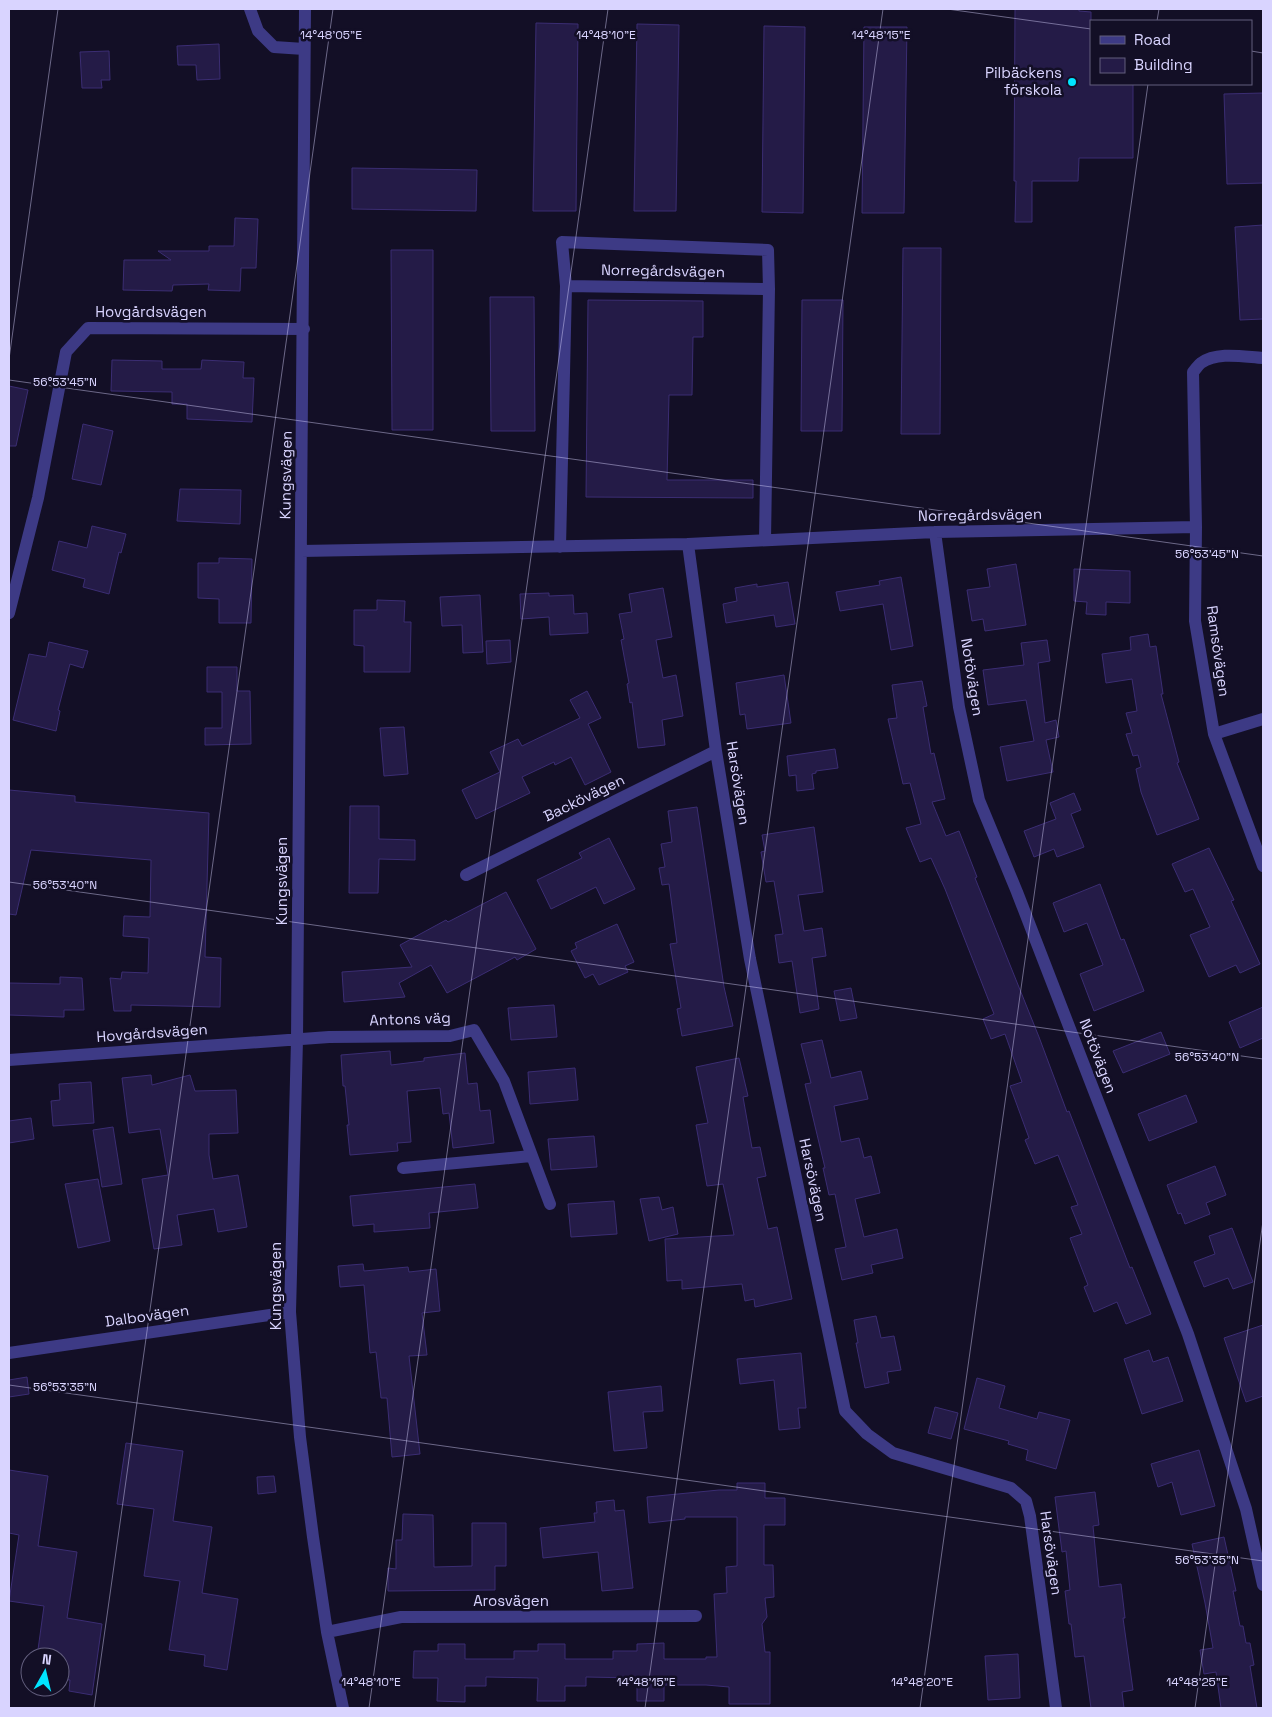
<svg xmlns="http://www.w3.org/2000/svg" width="1272" height="1717" viewBox="0 0 1272 1717" font-family="'Space Grotesk',sans-serif">
	<style>
		.building { fill: #241b47; stroke: #3b2d73 }
		.lines { fill: none; stroke-linecap: round; stroke-linejoin: round }
		.street { stroke: #3d3a85; stroke-width: 12 }
		.ticks { fill: none; stroke: #d9d4ff; stroke-width: 1; stroke-opacity: 0.45 }
		.poi-dot { fill: #00e5ff; stroke: #130f26; stroke-width: 2 }
		.labels { text-anchor: middle; stroke-width: 5; stroke-linejoin: round; paint-order: stroke }
		.poi-label { font-size: 15px; fill: #d9d4ff; stroke: #130f26; text-anchor: end }
		.street-label { font-size: 15px; fill: #d9d4ff; stroke: #130f26 }
		.ticks-label { font-size: 12px; text-anchor: middle; fill: #d9d4ff; stroke: #130f26; stroke-width: 5; stroke-linejoin: round; paint-order: stroke }
	</style>
	<rect width="100%" height="100%" fill="#130f26"/>
	<!-- building -->
	<path class="building" d="M1015,9H1079V11L1091,12V84H1133V158H1079L1078,181H1032V222H1015L1016,181H1014Z
		M536,23L578,24L576,211H533Z
		M637,24L679,25L676,211H634Z
		M764,26L805,27L803,213L762,212Z
		M864,27H907L904,213H862Z
		M219,44L220,79L197,80L196,65H178L177,46Z
		M109,51L110,80H101L102,88H82L80,52Z
		M1263,93V183L1227,184L1224,94Z
		M352,168L477,170L476,211L352,209Z
		M235,218L258,219L256,268H241L240,291L208,290L209,284L173,285L172,291L123,290L124,260H171L158,251H209V246H234Z
		M1263,225V319L1240,320L1235,227Z
		M903,248H941L940,434H901Z
		M391,250H433V430H392Z
		M490,297H534L535,431H491Z
		M588,300L703,301V337H693L692,395H669L667,480H753V498L586,497Z
		M802,300H843L842,431H801Z
		M112,360L162,361V369H201L202,360L244,362L243,378H254L252,422L187,419V404H172V392L111,391Z
		M9,386L28,390L16,446H9Z
		M83,424L113,431L101,485L72,479Z
		M180,489L241,490L240,524L177,521Z
		M92,526L126,534L121,553L119,552L109,594L83,587L85,579L52,570L59,541L87,548Z
		M219,558L252,559L251,623H219V599L198,598V563H219Z
		M1016,564L1026,625L985,631L983,619L972,621L967,590L990,587L987,569Z
		M1074,569L1130,571V603L1106,602V615L1086,614L1087,602L1074,601Z
		M901,577L913,646L891,650L883,604L840,611L836,592L880,585L879,581Z
		M788,582L795,624L776,627L774,615L726,623L723,604L737,601L735,588L757,584V587Z
		M663,588L672,637L656,640L663,678L676,675L683,716L662,720L665,745L638,748L632,702L630,703L627,684L629,683L621,640L624,639L619,614L632,612L629,594Z
		M549,593V596L573,595L574,614L587,613L588,633L550,635L549,617L521,619L520,594Z
		M480,595L483,652L463,653L462,625L442,626L440,597Z
		M377,600L405,601L404,622H411L410,672H364V646L354,645V610H377Z
		M1148,634L1150,647L1156,646L1163,694H1161L1179,762L1177,763L1199,819L1157,835L1141,792L1136,769L1141,767L1138,755L1133,756L1126,734L1132,733L1126,713L1137,711L1132,679L1106,683L1102,654L1131,650L1130,637Z
		M510,640L511,662L487,664L486,641Z
		M1047,640L1050,661L1038,663L1045,723L1056,720L1059,737L1046,740L1053,772L1007,781L1000,747L1034,741L1026,700L988,705L983,670L1024,665L1021,643Z
		M49,642L88,651L83,668L70,664L58,710L60,711L56,731L13,720L29,654L46,657Z
		M207,667H237V691H250L251,744L205,745V728H222V692H207Z
		M784,675L791,723L747,729L745,714L740,715L736,683Z
		M922,681L927,706L923,707L931,754L934,753L945,799L932,802L946,836L959,831L977,877L975,878L1039,1037L1067,1112L1069,1111L1130,1268L1132,1267L1151,1314L1126,1324L1117,1302L1094,1312L1084,1287L1088,1285L1070,1238L1082,1234L1071,1207L1078,1205L1058,1155L1035,1164L1025,1140L1029,1138L1010,1086L1022,1082L1005,1034L991,1039L983,1019L994,1014L945,889L931,858L920,862L906,828L921,824L910,783L903,784L888,719L897,718L892,685Z
		M587,691L601,718L588,724L611,772L585,785L571,757L555,765L554,762L522,777L530,793L476,819L462,790L500,772L490,752L518,739L522,746L580,718L570,700Z
		M404,727L408,774L384,776L380,728Z
		M835,749L838,768L816,771V773L812,774L814,789L797,791L796,775L789,776L787,756Z
		M9,790L75,796V802L209,813L205,957L221,958L220,1007L131,1005V1011H114L110,978L121,979L122,972L148,973L149,938L123,936L124,916L150,917L151,860L31,850L16,915L9,914Z
		M1074,793L1081,810L1071,814L1084,847L1057,857L1054,849L1034,857L1024,831L1056,819L1050,803Z
		M350,806H379V839L415,840V860L379,859L378,893H349Z
		M697,807L724,987L733,1026L682,1036L677,1009L681,1008L670,944L677,943L669,884L662,885L659,868L665,867L661,844L672,842L668,811Z
		M814,827L823,892L798,895L804,931L822,928L826,956L812,958L819,1009L800,1013L792,961L779,963L775,935L783,934L774,881L766,882L761,852L765,851L762,835Z
		M609,838L635,889L604,904L596,887L551,909L537,880L582,858L579,853Z
		M1209,848L1234,900L1231,901L1260,964L1240,973L1236,965L1209,977L1190,935L1210,927L1193,889L1185,892L1172,864Z
		M1100,884L1121,940L1124,939L1144,991L1094,1011L1080,974L1103,965L1087,923L1064,932L1053,903Z
		M506,892L536,949L517,960L515,957L447,993L431,965L399,983L405,997L344,1002L342,972L412,967L400,945L446,920L448,922Z
		M617,924L634,962L625,966L628,972L599,985L593,974L585,978L571,951L577,948L575,943Z
		M60,977L82,978L84,1010H64V1017L9,1015V983L60,984Z
		M851,988L857,1018L840,1021L834,991Z
		M554,1005L557,1037L511,1040L508,1008Z
		M1263,1007V1038L1240,1048L1229,1022Z
		M1161,1032L1170,1054L1123,1073L1113,1051Z
		M822,1040L831,1078L861,1071L868,1099L834,1106L841,1142L859,1138L864,1158L871,1156L880,1193L855,1199L864,1237L897,1229L903,1258L871,1265L873,1273L842,1280L835,1249L846,1247L835,1194L829,1195L823,1168H825L805,1084L811,1083L801,1044Z
		M390,1051L391,1065L424,1061V1058L465,1053L468,1084L477,1083L480,1111L490,1110L494,1143L453,1148L449,1113L443,1114L440,1088L407,1091L411,1142L397,1143L398,1151L350,1155L347,1125H349L345,1086H343L341,1055Z
		M739,1058L748,1096L743,1097L752,1148L760,1147L766,1176L757,1178L768,1229L777,1227L792,1299L755,1307L754,1299L745,1301L742,1284L682,1289V1280L667,1281L665,1239L734,1235L723,1184L707,1186L696,1125L708,1123L696,1067Z
		M575,1068L578,1100L530,1104L528,1072Z
		M151,1075L152,1085L190,1075L195,1091L236,1090L238,1133L209,1134V1155L213,1179L238,1175L247,1227L218,1232L214,1209L177,1215L182,1245L154,1249L142,1179L168,1175L160,1129L129,1133L122,1078Z
		M91,1082L94,1123L53,1126L51,1101L60,1100L59,1084Z
		M1186,1095L1197,1122L1149,1141L1138,1114Z
		M31,1118L34,1139L9,1143V1121Z
		M113,1127L122,1184L102,1187L93,1130Z
		M594,1136L597,1167L551,1170L548,1139Z
		M1215,1166L1226,1195L1206,1203L1210,1214L1185,1224L1181,1213L1178,1214L1167,1185Z
		M98,1179L110,1241L78,1248L65,1184Z
		M475,1184L478,1208L429,1213L430,1228L374,1232V1224L353,1226L350,1196Z
		M659,1197L662,1210L673,1207L678,1234L649,1241L640,1199Z
		M614,1201L617,1234L571,1237L568,1204Z
		M1232,1228L1253,1282L1233,1289L1228,1278L1204,1287L1194,1262L1215,1254L1209,1236Z
		M363,1264L364,1271L408,1267L409,1272L436,1269L440,1311L422,1313L427,1355L409,1356L420,1454L392,1457L387,1398H381L376,1352L370,1353L364,1285L340,1287L338,1266Z
		M876,1316L881,1338L894,1336L901,1370L887,1372L889,1383L865,1388L856,1343H858L854,1320Z
		M1263,1325V1396L1246,1402L1224,1338Z
		M1149,1350L1153,1362L1168,1357L1183,1401L1142,1414L1124,1359Z
		M801,1353L806,1408H798L800,1428L779,1430L774,1380L740,1384L737,1359Z
		M27,1377L29,1394L9,1397V1380Z
		M977,1378L1005,1386L999,1408L1037,1419L1039,1412L1070,1420L1056,1469L1026,1460L1028,1450L1008,1444L1009,1441L964,1429Z
		M661,1386L663,1411L643,1412L647,1448L614,1451L608,1392Z
		M935,1407L958,1413L951,1439L928,1433Z
		M126,1443L183,1451L173,1521L212,1527L202,1593L238,1599L227,1670L204,1666L205,1655L169,1650L180,1581L144,1576L154,1509L117,1504Z
		M1199,1450L1215,1506L1181,1515L1172,1482L1158,1487L1151,1464Z
		M9,1470L48,1476L38,1546L77,1552L67,1618L102,1624L92,1695L69,1691L70,1680L60,1679V1657H37L44,1606L9,1601L19,1535L9,1533Z
		M274,1476L276,1492L258,1494L257,1477Z
		M737,1483H765V1498H785V1525H764V1565H773L774,1597L765,1598L767,1617L762,1624L765,1652H770V1704H729V1687L706,1685H664V1701H637V1678L586,1677V1686H565V1701H537L538,1678L486,1677V1686H465V1702L437,1701L438,1678H413L414,1651H438V1644H465V1659H514V1651H538V1644H565V1659H613V1651H637V1644L664,1643V1659H706V1657H717L714,1594L727,1593L726,1567L737,1566V1517H685V1519L649,1523L647,1497L719,1490H737Z
		M1095,1492L1099,1525L1093,1526L1099,1587L1121,1584L1125,1618H1123L1133,1690L1122,1692L1124,1708H1091L1084,1656L1075,1657L1071,1624H1069L1065,1591L1070,1590L1066,1551L1062,1552L1055,1497Z
		M614,1500L615,1511L624,1510L633,1588L602,1591L598,1552L543,1558L540,1528L595,1522L594,1513H597L596,1502Z
		M403,1514L433,1515L434,1567L472,1566V1523H506V1566H495V1590L388,1591V1568L396,1569V1540H402Z
		M1224,1537L1236,1591H1233L1240,1626H1243L1246,1643H1250L1254,1665L1250,1666L1257,1708H1221L1216,1672L1204,1674L1200,1650L1213,1648L1205,1603L1192,1544Z
		M1018,1654L1020,1698L988,1700L985,1656Z"/>
	<g class="lines">
		<!-- street -->
		<path class="street" d="M250,9L258,31L274,47L304,49
			M305,9L297,1040L290,1312L300,1437L313,1537L327,1632L343,1708
			M566,286L562,242L768,250L769,289
			M1263,358C1245,357 1217,351 1201,363C1198,365 1196,369 1193,372L1196,527L1195,621L1214,734L1263,866
			M935,532L959,707L979,800L1017,892L1188,1334L1246,1509L1263,1585
			M688,544L716,751L750,959L845,1411L867,1434L893,1453L1011,1488L1026,1501L1030,1516L1056,1708
			M560,547L566,286L769,289L765,540
			M301,551L688,544L935,532L1196,527
			M9,613L38,498L66,352L88,328L304,329
			M1214,734L1263,719
			M466,875L716,751
			M9,1060L329,1037L450,1036L474,1030L504,1081L550,1204
			M403,1168L531,1156
			M9,1353L290,1312
			M327,1632L401,1617L696,1616"/>
	</g>
	<!-- ticks -->
	<path class="ticks" d="M947,9L1091,29M1157,21L1159,9M1251,51L1263,53M9,359L58,9M9,380L1263,556M9,882L1263,1059M9,1385L1263,1561M94,1708L333,9M369,1708L608,9M645,1708L883,9M920,1708L1148,84M1195,1708L1263,1221"/>
	<!-- markers -->
	<circle class="poi-dot" cx="1072" cy="82" r="5"/>
	<g class="labels">
		<!-- poi labels -->
		<g class="poi-label">
			<text x="1062" y="78">Pilbäckens<tspan x="1062" dy="17">förskola</tspan></text>
		</g>
		<!-- street labels -->
		<g class="street-label">
			<text transform="translate(663 271) rotate(1)" y="5">Norregårdsvägen</text>
			<text x="151" y="317">Hovgårdsvägen</text>
			<text transform="translate(286 475) rotate(-89)" y="5">Kungsvägen</text>
			<text transform="translate(980 515) rotate(-1)" y="5">Norregårdsvägen</text>
			<text transform="translate(1218 651) rotate(82)" y="5">Ramsövägen</text>
			<text transform="translate(972 677) rotate(81)" y="5">Notövägen</text>
			<text transform="translate(738 783) rotate(81)" y="5">Harsövägen</text>
			<text transform="translate(584 798) rotate(-26)" y="5">Backövägen</text>
			<text transform="translate(282 881) rotate(-90)" y="5">Kungsvägen</text>
			<text transform="translate(410 1019) rotate(-2)" y="5">Antons väg</text>
			<text transform="translate(152 1033) rotate(-4)" y="5">Hovgårdsvägen</text>
			<text transform="translate(1098 1056) rotate(69)" y="5">Notövägen</text>
			<text transform="translate(813 1180) rotate(78)" y="5">Harsövägen</text>
			<text transform="translate(276 1286) rotate(-90)" y="5">Kungsvägen</text>
			<text transform="translate(147 1316) rotate(-8)" y="5">Dalbovägen</text>
			<text transform="translate(1051 1553) rotate(82)" y="5">Harsövägen</text>
			<text x="511" y="1606">Arosvägen</text>
		</g>
	</g>
	<g class="ticks-label">
		<text x="331" y="39">14°48'05"E</text>
		<text x="606" y="39">14°48'10"E</text>
		<text x="881" y="39">14°48'15"E</text>
		<text x="65" y="386">56°53'45"N</text>
		<text x="1207" y="558">56°53'45"N</text>
		<text x="65" y="889">56°53'40"N</text>
		<text x="1207" y="1061">56°53'40"N</text>
		<text x="65" y="1391">56°53'35"N</text>
		<text x="1207" y="1564">56°53'35"N</text>
		<text x="371" y="1686">14°48'10"E</text>
		<text x="646" y="1686">14°48'15"E</text>
		<text x="922" y="1686">14°48'20"E</text>
		<text x="1197" y="1686">14°48'25"E</text>
	</g>
	<!-- border -->
	<rect width="1272" height="1717" fill="none" stroke="#d9d4ff" stroke-width="20"/>
	<!-- legend -->
	<rect x="1090" y="20" width="162" height="65" fill="#130f26" stroke="#625e7d"/>
	<rect x="1100" y="36" width="25" height="8" fill="#3d3a85" stroke="#625e7d"/>
	<text x="1134" y="45" font-size="15" fill="#d9d4ff">Road</text>
	<rect x="1100" y="58" width="25" height="15" fill="#241b47" stroke="#625e7d"/>
	<text x="1134" y="70" font-size="15" fill="#d9d4ff">Building</text>
	<!-- north arrow -->
	<g transform="translate(45 1672) rotate(8)"><circle r="24" fill="#130f26" stroke="#625e7d"/>
	<path d="M0-4L9 19L0 12L-9 19Z" fill="#00e5ff"/>
	<text y="-8" font-size="14" font-weight="bold" text-anchor="middle" fill="#d9d4ff">N</text>
	</g>
</svg>
